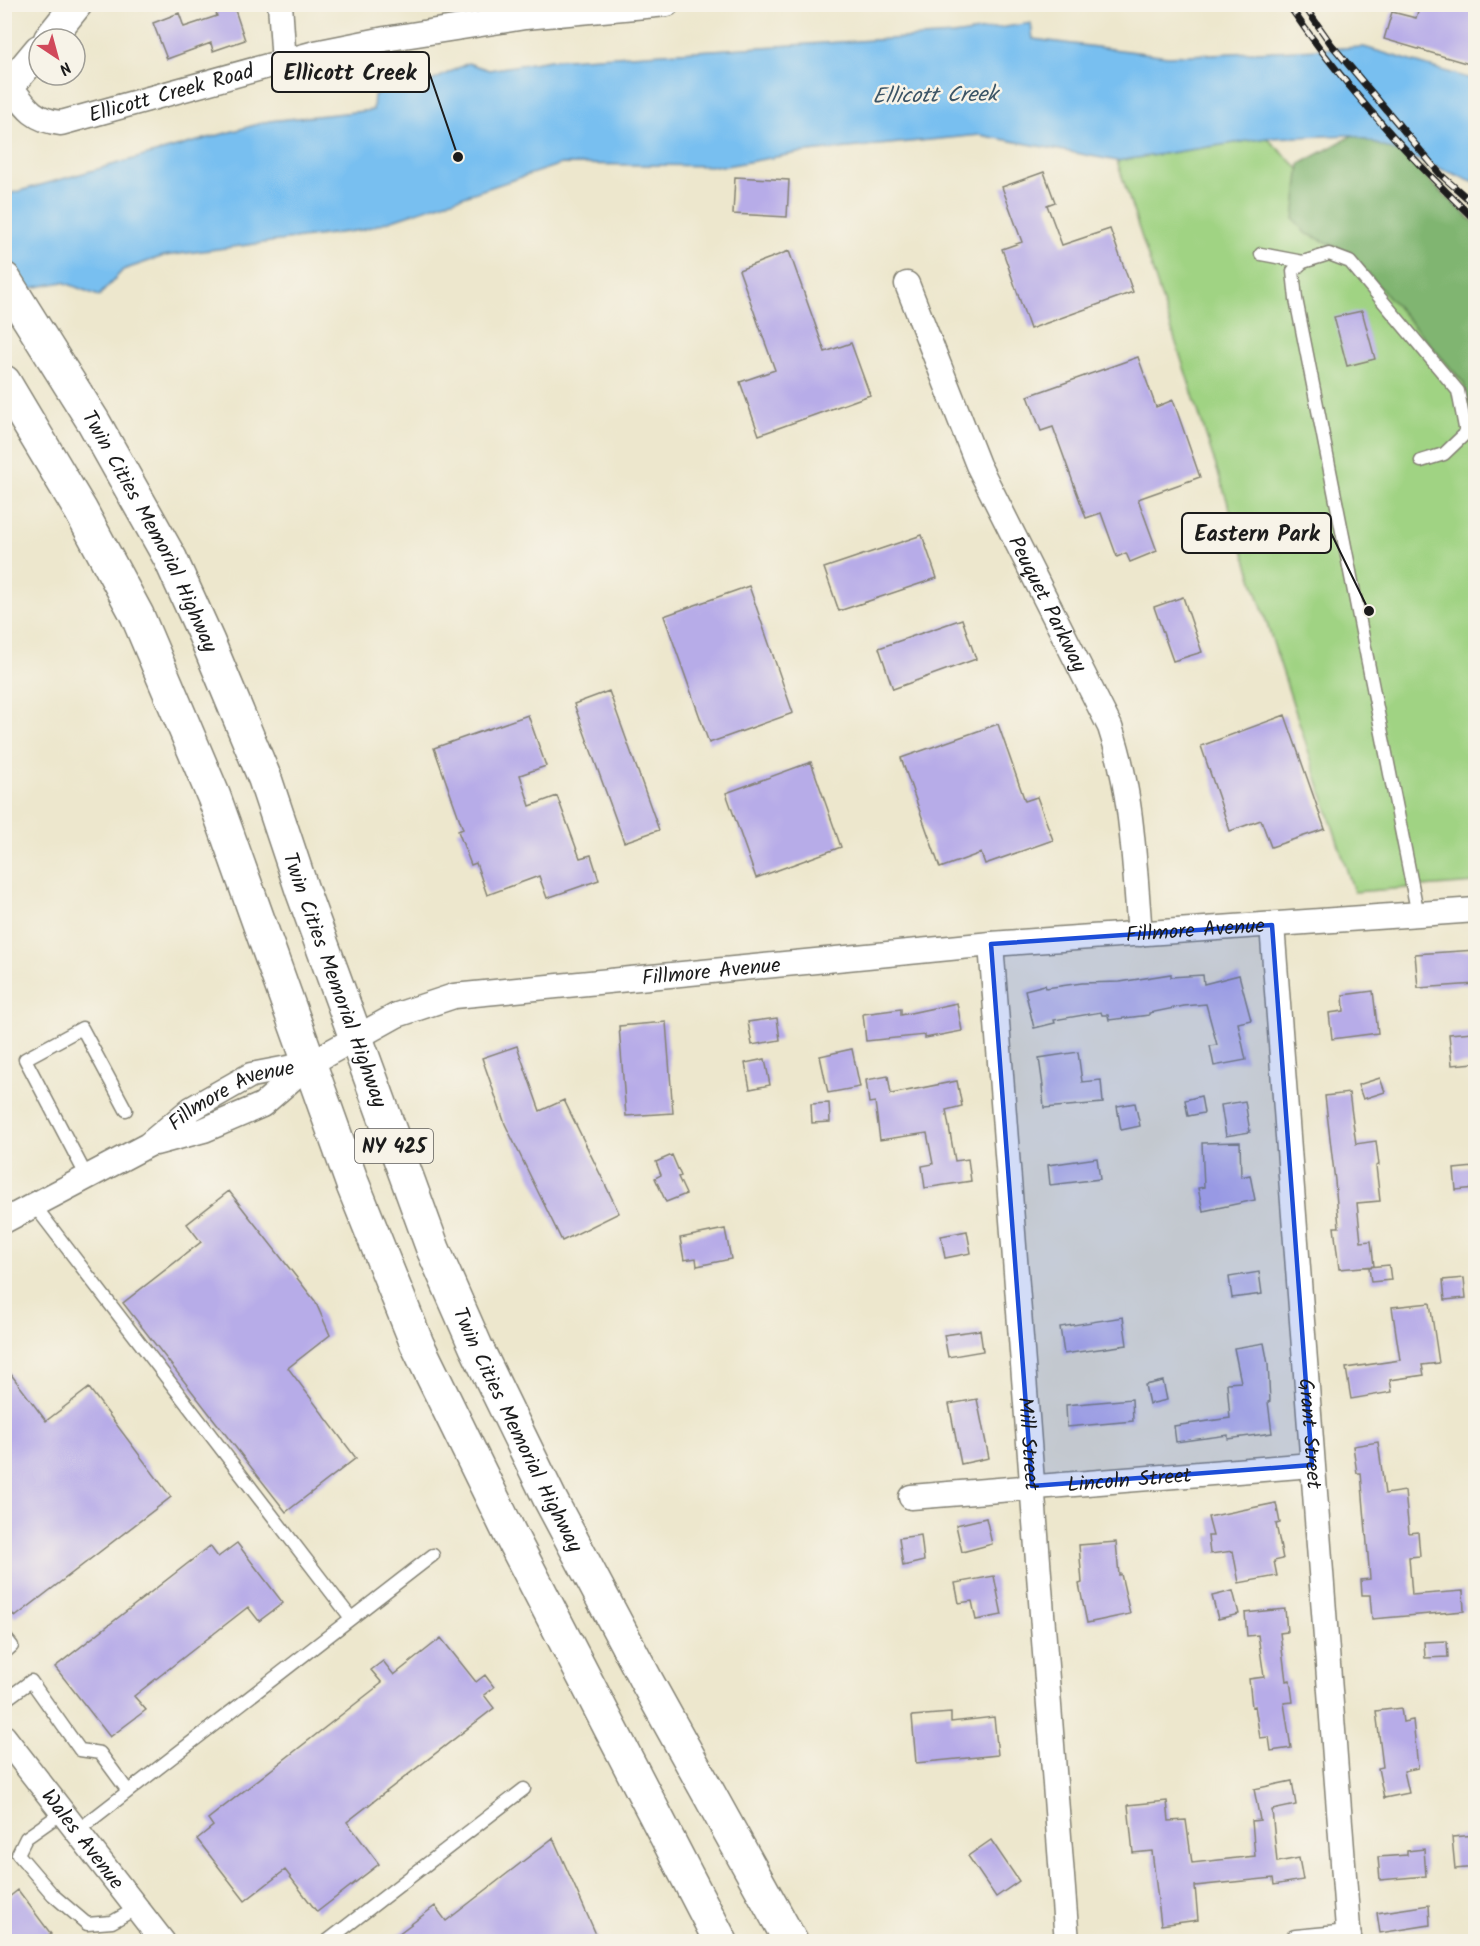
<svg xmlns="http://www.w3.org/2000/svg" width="1480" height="1946" viewBox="0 0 1480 1946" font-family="Kalam,sans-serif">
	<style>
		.green { fill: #a0d383; stroke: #5e7850; stroke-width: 1.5 }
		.forest { fill: #80b571; stroke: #4e6846; stroke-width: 1.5 }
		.water { fill: #78bff0; stroke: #4a6e86; stroke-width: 1.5 }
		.building { fill: #b7ace8 }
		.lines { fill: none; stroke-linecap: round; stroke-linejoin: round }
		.service-casing { stroke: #848274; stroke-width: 15 }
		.minor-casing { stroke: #848274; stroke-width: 27 }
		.tertiary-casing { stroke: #848274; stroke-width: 33 }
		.primary-casing { stroke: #848274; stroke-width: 36 }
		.service { stroke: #fff; stroke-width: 12 }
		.minor { stroke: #fff; stroke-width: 24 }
		.tertiary { stroke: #fff; stroke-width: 30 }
		.primary { stroke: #fff; stroke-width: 33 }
		.rail-casing { stroke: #1c1c1c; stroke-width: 7 }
		.rail { stroke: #f7f3e8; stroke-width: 4.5; stroke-dasharray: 14; stroke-linecap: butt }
		.marked { fill: #1d4ed8; fill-opacity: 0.2; stroke: #1d4ed8; stroke-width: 4.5; stroke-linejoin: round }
		.labels { text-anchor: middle; stroke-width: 5; stroke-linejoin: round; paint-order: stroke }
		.shield { fill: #f7f3e8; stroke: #5e5c59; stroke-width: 1.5 }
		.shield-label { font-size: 20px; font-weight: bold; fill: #1c1c1c }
		.street-label { font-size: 21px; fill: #1c1c1c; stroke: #f7f3e8 }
		.water-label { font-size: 22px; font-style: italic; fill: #3c5566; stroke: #f7f3e8 }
		.leader { fill: none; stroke: #1c1c1c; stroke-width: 2 }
		.callout-dot { fill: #1c1c1c; stroke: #f7f3e8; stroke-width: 2 }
		.callout { fill: #f7f3e8; stroke: #1c1c1c; stroke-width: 2 }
		.callout-label { font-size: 22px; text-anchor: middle; font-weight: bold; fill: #1c1c1c }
	</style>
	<rect width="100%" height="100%" fill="#f7f3e8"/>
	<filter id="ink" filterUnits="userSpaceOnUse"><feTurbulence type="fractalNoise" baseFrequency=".0167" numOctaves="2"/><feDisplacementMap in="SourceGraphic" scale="12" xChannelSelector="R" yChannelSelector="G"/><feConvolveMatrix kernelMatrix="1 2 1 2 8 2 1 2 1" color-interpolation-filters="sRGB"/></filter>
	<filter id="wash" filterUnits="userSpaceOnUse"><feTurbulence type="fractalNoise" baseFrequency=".008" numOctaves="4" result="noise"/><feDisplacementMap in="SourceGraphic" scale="24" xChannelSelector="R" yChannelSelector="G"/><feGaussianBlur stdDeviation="1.35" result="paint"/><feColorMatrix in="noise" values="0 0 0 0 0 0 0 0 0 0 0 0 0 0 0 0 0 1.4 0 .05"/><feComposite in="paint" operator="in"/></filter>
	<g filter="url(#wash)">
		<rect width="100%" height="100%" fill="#ede7cd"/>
		<!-- green -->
		<path class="green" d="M1267,138L1475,338V883L1354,892L1117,161Z"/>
		<!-- forest -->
		<path class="forest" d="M1353,135L1398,152L1475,223V446L1464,383L1349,252L1305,233L1294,219L1300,164Z"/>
		<!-- water -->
		<path class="water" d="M1031,23L1033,39L1168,56L1364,47L1475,80V182L1353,135L1267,138L1117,161L980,135L798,153L726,166L561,164L362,230L164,256L123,270L99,296L63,282L5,293V195L269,121L373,110L374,95L430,82L468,63L489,70L550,60L953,35Z"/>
		<g id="blocks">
			<!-- building -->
			<path class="building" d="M213,4H233L245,40L213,51L211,43L167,59L153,23L179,13L184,27L217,16Z
				M1420,4H1476V66L1384,39L1392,12L1416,18Z
				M1044,172L1055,202L1047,205L1062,245L1110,229L1133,292L1030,329L1002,249L1022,242L1002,187Z
				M735,177L789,180L787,217L733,214Z
				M789,251L825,352L851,343L870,395L759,435L740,382L775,370L739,270Z
				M1362,311L1375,359L1347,366L1334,317Z
				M1138,357L1156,407L1173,400L1200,477L1138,499L1157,551L1130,562L1126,553L1117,557L1101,513L1086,518L1053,427L1041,431L1028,396Z
				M922,535L937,578L839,611L824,568Z
				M749,586L793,713L709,743L664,616Z
				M1183,597L1202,652L1173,661L1154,607Z
				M962,619L976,659L893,689L879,648Z
				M609,691L659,830L624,842L574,704Z
				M528,715L546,766L520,775L530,806L557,796L580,858L591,855L599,880L547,898L539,876L487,895L476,863L471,865L458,831L463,829L434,748Z
				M1285,715L1325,829L1271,847L1261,820L1230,831L1201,746Z
				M998,724L1025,801L1037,797L1053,840L985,864L981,853L940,868L901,758Z
				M811,762L841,847L756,878L726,793Z
				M1476,950V984L1418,988L1415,954Z
				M1171,974V977L1203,975L1204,984L1239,975L1251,1020L1238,1023L1246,1060L1214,1066L1210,1046L1217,1045L1206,1004L1184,1006L1149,1013V1015L1109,1020L1108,1015H1102L1101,1012L1054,1020L1055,1023L1034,1028L1025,990L1045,985L1046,988L1082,983L1120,982Z
				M1373,991L1378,1033L1332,1039L1329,1013L1344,1011L1343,995Z
				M957,1003L962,1031L925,1038V1035L866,1041L863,1014L901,1009V1015Z
				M777,1018L780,1040L752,1045L748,1022Z
				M666,1022L673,1113L626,1116L619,1026Z
				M1473,1032L1475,1063L1452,1065L1449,1034Z
				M517,1046L540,1111L564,1100L619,1213L562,1241L505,1124L482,1058Z
				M852,1049L860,1087L828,1093L820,1056Z
				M1078,1052L1082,1082L1101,1080L1103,1103L1044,1108L1042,1086H1043L1039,1058Z
				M765,1059L770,1085L750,1089L745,1063Z
				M888,1076L891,1094L957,1081L962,1106L946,1110L955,1161L968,1159L971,1181L925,1188L922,1166L933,1164L927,1133L880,1140L875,1102L869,1103L866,1080Z
				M1380,1078L1385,1092L1363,1099L1358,1085Z
				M1349,1093L1356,1144L1376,1141L1379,1165L1376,1166L1380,1201L1357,1203L1361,1242L1371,1241L1374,1266L1339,1269L1334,1227H1339L1335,1181L1325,1096Z
				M1201,1096L1204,1113L1188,1116L1185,1100Z
				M1245,1101L1250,1132L1226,1136L1221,1105Z
				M829,1103L830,1122L812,1123L811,1104Z
				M1135,1103L1140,1126L1121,1130L1117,1106Z
				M1240,1142L1241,1177L1250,1175L1255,1200L1203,1211L1198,1188L1204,1187L1202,1143Z
				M672,1155L681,1176L678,1177L686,1194L666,1202L655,1178L661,1175L656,1162Z
				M1097,1158L1100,1179L1050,1185L1048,1165Z
				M1474,1167L1476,1188L1456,1190L1454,1169Z
				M229,1191L315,1301L330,1335L288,1368L356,1458L286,1512L123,1303L201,1242L187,1224Z
				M725,1229L731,1259L697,1266L696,1258L684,1260L680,1238Z
				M967,1231L971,1253L945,1258L941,1236Z
				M1389,1265L1391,1280L1371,1282L1369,1267Z
				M1259,1272L1262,1294L1232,1298L1229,1277Z
				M1464,1278L1466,1298L1445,1300L1443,1280Z
				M1430,1303L1439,1363L1422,1365L1424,1375L1390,1380L1392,1392L1351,1399L1346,1368L1400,1360L1392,1307Z
				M1123,1317L1127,1345L1064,1354L1060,1327Z
				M980,1330L983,1351L948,1357L944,1335Z
				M1264,1343L1268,1364L1270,1401L1268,1402L1272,1433L1228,1439V1435L1176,1442L1174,1426L1230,1418L1227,1383L1241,1382L1234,1348Z
				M4,1365L46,1421L89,1388L171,1497L15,1617L4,1603Z
				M1163,1381L1167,1400L1149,1404L1145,1385Z
				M977,1399L989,1458L961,1464L949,1404Z
				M1132,1399L1133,1421L1067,1427L1066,1405Z
				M1378,1442L1385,1494L1405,1491L1409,1533L1418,1532L1420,1556L1409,1557L1412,1595L1463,1591L1464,1611L1372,1619L1370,1595H1362L1361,1580L1370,1579L1361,1473H1357L1353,1446Z
				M1276,1503L1280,1523L1276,1524L1283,1559L1274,1561L1277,1576L1239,1583L1233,1551L1210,1554L1208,1536H1213L1208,1517Z
				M986,1518L992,1544L962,1552L956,1525Z
				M921,1535L924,1561L903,1566L899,1538Z
				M1116,1542L1119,1575L1121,1574L1130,1614L1087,1623L1079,1584L1082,1583L1079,1545Z
				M237,1543L283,1603L259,1621L248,1607L134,1696L146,1710L110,1737L55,1667L210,1546L218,1557Z
				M994,1576L1002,1615L976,1620L972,1601L959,1603L955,1583Z
				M1233,1591L1239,1614L1218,1619L1212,1596Z
				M1285,1609L1287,1632L1280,1633L1286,1681L1290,1680L1293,1702L1284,1703L1291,1748L1271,1751L1269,1737L1260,1738L1255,1706L1252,1707L1249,1679L1264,1677L1258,1635L1247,1636L1245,1613Z
				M441,1638L476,1682L485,1675L494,1687L484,1695L494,1708L347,1822L379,1864L317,1912L285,1870L245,1901L197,1839L213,1826L208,1819L382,1683L371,1670L383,1661L394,1675Z
				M1447,1641L1448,1657L1425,1658L1424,1642Z
				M1401,1708L1403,1722L1413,1720L1418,1768L1404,1771L1409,1793L1384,1798L1378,1768L1383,1767L1376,1711Z
				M951,1713V1722L994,1717L998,1755L916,1763L912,1716Z
				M1292,1781L1296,1805L1272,1810L1277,1862L1299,1858L1303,1880L1274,1885L1273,1878L1195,1886L1198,1920L1161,1925L1152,1851L1133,1853L1128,1805L1167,1801L1169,1821L1186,1820L1192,1863L1255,1856L1252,1821L1260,1820L1254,1789Z
				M1476,1835V1867L1455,1869L1452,1837Z
				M553,1838L599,1941H389L435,1906L446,1921Z
				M991,1840L1019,1881L996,1897L968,1856Z
				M1424,1849L1426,1876L1380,1880L1378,1857L1407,1855V1851Z
				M18,1890L51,1934L42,1941H4V1901Z
				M1429,1905L1430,1925L1380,1933L1377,1913Z"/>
		</g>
	</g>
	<g filter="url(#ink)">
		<use href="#blocks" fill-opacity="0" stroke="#848274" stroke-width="1.5"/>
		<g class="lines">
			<!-- service casing -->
			<g class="service-casing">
				<path id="service" d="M1261,254L1303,262
					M1418,915L1296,299L1293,271L1303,262L1329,254L1350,262L1458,391L1466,433L1444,454L1421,461
					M87,1177L25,1059L82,1028L126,1110
					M34,1205L351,1618
					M4,1636L12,1646L4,1653
					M4,1701L31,1681L80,1750L100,1753L128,1791
					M63,1812L26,1838L18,1854L53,1895L87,1924L112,1922L137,1908
					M77,1831L433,1555
					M326,1942L524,1789"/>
			</g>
			<!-- minor casing -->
			<g class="minor-casing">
				<g id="minor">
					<path d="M280,4L284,63"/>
					<path id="s1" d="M9,84C25,106 32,120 61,123L315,53L385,39L525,17L667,4"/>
					<path id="s2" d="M907,284L978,465L1110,727C1133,794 1134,864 1140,934"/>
					<path id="s3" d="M1272,925L1349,1942"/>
					<path id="s4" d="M991,944L1067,1942"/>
					<path d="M156,1143L204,1130L262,1105L307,1066"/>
					<path id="s5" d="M4,1221L148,1145L191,1109L251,1075L309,1064L397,1015L454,996L991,944L1476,910"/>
					<path id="s6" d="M911,1497L1312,1465"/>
					<path id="s7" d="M4,1737L163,1942"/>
					<path d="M1296,1942L1349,1937"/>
				</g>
			</g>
			<!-- tertiary casing -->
			<g class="tertiary-casing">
				<path id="tertiary" d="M49,39L77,4
					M4,87L14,80L39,50"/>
			</g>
			<!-- primary casing -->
			<g class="primary-casing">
				<g id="primary">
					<path id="s8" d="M4,279L93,421L170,558L208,642L265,779L302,890L433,1249L476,1347L550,1499L647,1682L791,1942"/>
					<path d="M4,382L81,511L137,615L214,797L353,1185L417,1344L510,1534L721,1942"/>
				</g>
			</g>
			<!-- service -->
			<use href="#service" class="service"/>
			<!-- minor -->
			<use href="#minor" class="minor"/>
			<!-- tertiary -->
			<use href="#tertiary" class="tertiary"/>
			<!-- primary -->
			<use href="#primary" class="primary"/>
			<!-- rail casing -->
			<g class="rail-casing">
				<path id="rail" d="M1288,4C1341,83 1407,155 1476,221
					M1303,4L1331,44L1441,175L1476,206"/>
			</g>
			<!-- rail -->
			<use href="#rail" class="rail"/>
		</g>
	</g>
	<!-- marked area -->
	<path class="marked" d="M1272,925L1312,1465L1032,1486L991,944Z"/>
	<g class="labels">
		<!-- shield labels -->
		<rect class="shield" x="355" y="1129" width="78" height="34" rx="4.5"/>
		<g class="shield-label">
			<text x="394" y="1153">NY 425</text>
		</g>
		<!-- street labels -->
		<g class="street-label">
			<text dy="7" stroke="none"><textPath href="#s1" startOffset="182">Ellicott Creek Road</textPath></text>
			<text dy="7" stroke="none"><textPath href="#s8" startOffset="292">Twin Cities Memorial Highway</textPath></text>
			<text dy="7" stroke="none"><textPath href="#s2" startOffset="350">Peuquet Parkway</textPath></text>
			<text dy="7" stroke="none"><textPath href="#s5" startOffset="1252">Fillmore Avenue</textPath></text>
			<text dy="7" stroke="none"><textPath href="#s5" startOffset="766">Fillmore Avenue</textPath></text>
			<text dy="7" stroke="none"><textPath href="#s8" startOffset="778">Twin Cities Memorial Highway</textPath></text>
			<text dy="7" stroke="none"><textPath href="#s5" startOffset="262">Fillmore Avenue</textPath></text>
			<text dy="7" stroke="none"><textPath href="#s8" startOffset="1264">Twin Cities Memorial Highway</textPath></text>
			<text dy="7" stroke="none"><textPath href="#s3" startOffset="510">Grant Street</textPath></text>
			<text dy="7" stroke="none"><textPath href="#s4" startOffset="501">Mill Street</textPath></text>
			<text dy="7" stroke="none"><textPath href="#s6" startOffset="219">Lincoln Street</textPath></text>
			<text dy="7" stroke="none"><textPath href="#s7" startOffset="129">Wales Avenue</textPath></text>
		</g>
		<!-- water labels -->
		<g class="water-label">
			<text transform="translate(935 94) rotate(-1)" y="8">Ellicott Creek</text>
		</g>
	</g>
	<!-- callouts -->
	<path class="leader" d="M458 157L429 72M1369 611L1331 533"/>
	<g class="callout-dot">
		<circle cx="458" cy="157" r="6"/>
		<circle cx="1369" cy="611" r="6"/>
	</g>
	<g class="callout">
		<rect x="272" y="52" width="157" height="40" rx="6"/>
		<rect x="1182" y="513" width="149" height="40" rx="6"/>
	</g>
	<g class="callout-label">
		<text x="350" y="80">Ellicott Creek</text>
		<text x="1257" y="541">Eastern Park</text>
	</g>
	<!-- margin -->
	<rect width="1480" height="1946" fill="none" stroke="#f7f3e8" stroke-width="24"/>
	<!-- north arrow -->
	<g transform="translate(57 57) rotate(144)"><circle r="28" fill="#f7f3e8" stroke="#9f9d96" stroke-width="1.5"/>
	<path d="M0-4.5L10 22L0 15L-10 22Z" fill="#d1495b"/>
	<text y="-9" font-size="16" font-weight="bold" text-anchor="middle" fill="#1c1c1c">N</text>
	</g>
</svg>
